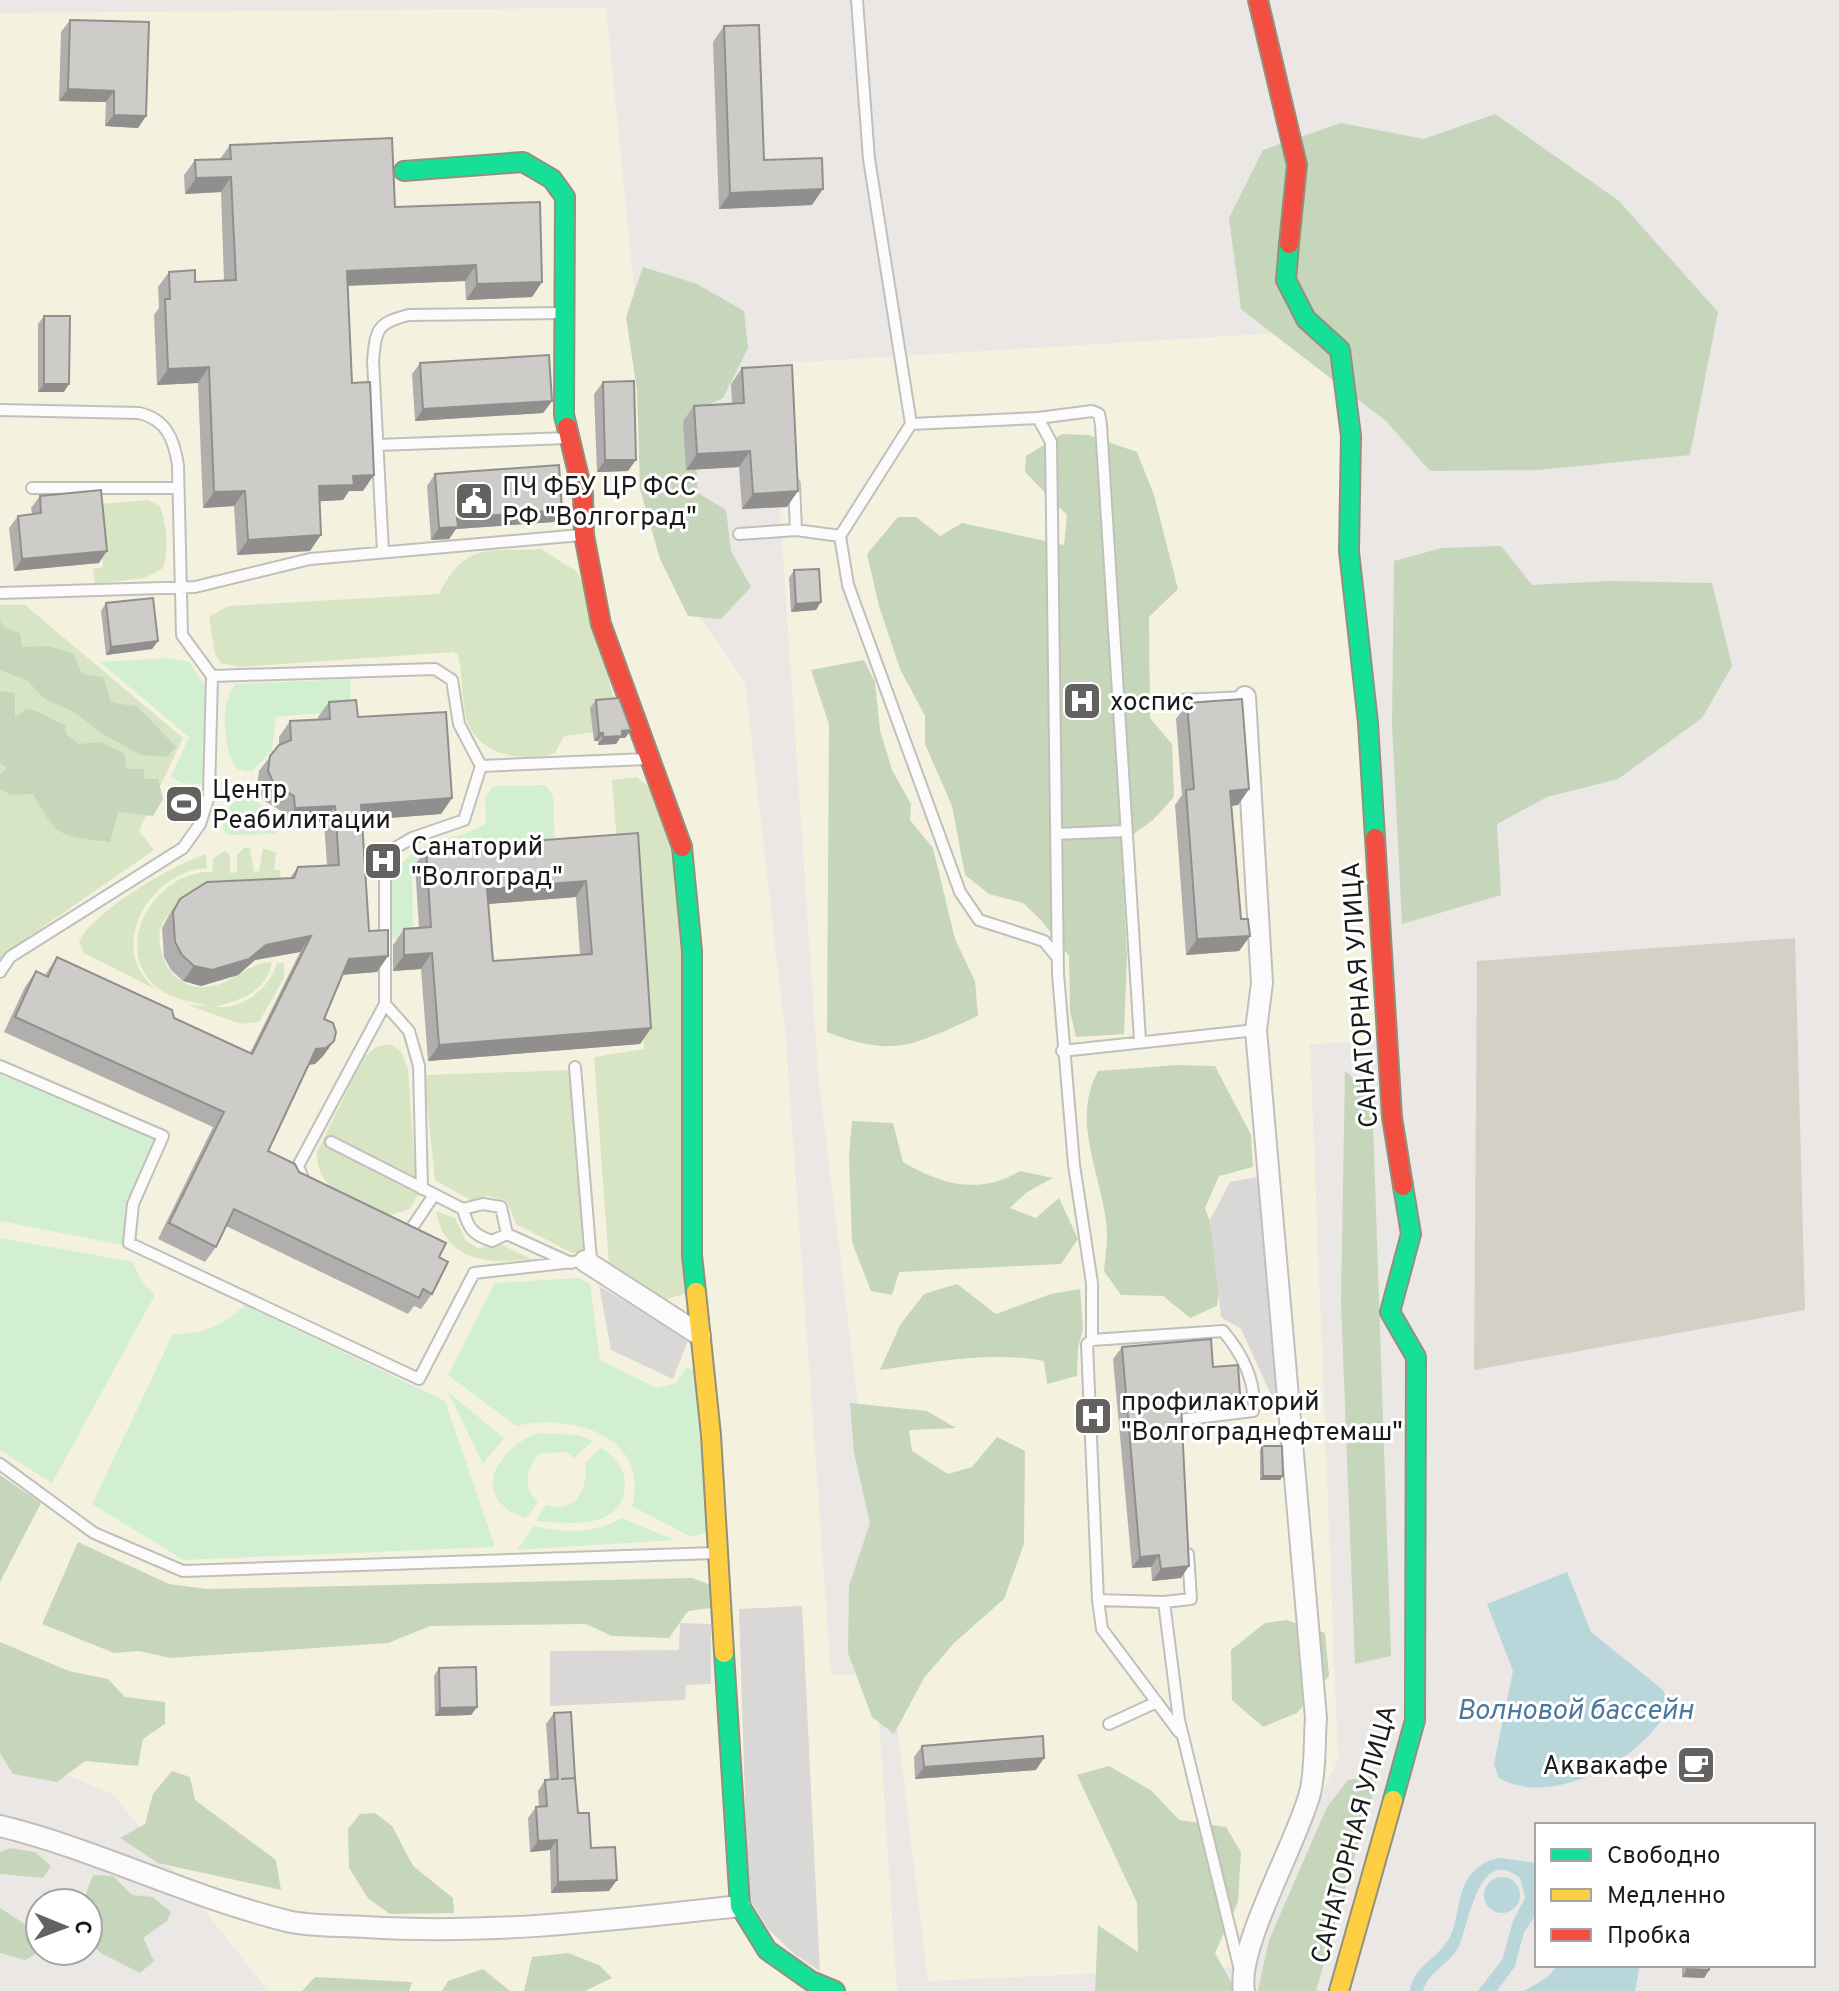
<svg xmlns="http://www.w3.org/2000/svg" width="1839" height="1991" viewBox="0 0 1839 1991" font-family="Overpass,sans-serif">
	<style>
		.education { fill: #f4f2df }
		.construction { fill: #d3d1c6 }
		.grass { fill: #d8e5c4 }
		.forest { fill: #c6d6bb }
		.park { fill: #d3efd1 }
		.parking { fill: #dad8d7 }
		.water { fill: #b9d6db }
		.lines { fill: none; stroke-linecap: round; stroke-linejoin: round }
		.lane-casing { stroke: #c1bfbe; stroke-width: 14 }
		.street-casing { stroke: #c1bfbe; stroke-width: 24 }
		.fast-casing { stroke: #91917e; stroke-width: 22 }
		.slow-casing { stroke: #91917e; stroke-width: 22 }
		.jam-casing { stroke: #91917e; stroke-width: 22 }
		.lane { stroke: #fcfbfb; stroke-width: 10 }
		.street { stroke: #fcfbfb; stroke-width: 20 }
		.fast { stroke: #16e098; stroke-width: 18 }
		.slow { stroke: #ffcf43; stroke-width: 18 }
		.jam { stroke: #f24e42; stroke-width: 18 }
		.wall { fill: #b1afad; fill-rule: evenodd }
		.shaded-wall { fill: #908f8d }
		.building { fill: #ceccc9; stroke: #908f8d; stroke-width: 2; fill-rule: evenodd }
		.labels { text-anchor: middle; stroke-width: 6; stroke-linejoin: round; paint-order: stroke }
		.poi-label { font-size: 26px; fill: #1b1b1b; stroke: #fff; text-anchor: start }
		.street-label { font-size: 26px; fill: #1b1b1b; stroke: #fff }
		.water-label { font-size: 28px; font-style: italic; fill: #4c789d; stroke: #fff }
	</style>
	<rect width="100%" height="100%" fill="#eae7e4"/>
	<!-- education -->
	<path class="education" d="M606,8L655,499L676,583L745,682L786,1040L831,1675L876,1674L897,1991H268L114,1795L0,1746V13Z
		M1345,329L1397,1039L1101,1057L1310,1045L1338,1759L1242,1967L928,1981L818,1073L770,364Z"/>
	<!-- construction -->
	<path class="construction" d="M1795,938L1805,1310L1474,1370L1477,961Z"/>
	<!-- grass -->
	<path class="grass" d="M148,500L160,506C167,526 169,549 163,568L145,578L95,584L93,569L103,567L99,504Z
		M541,549L576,571L587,590L614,700L595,732L564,736L555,753C524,764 475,755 466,717C461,697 463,675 458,655L453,652L240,667L221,663L215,654L209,617L228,606L439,594C466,541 488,552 541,549Z
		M0,605H25L183,738L139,831L154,850L7,952L0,964Z
		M637,777L652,789L673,847L684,977L689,1292L665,1300L609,1266L594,1057L644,1049L632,844L617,842L612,780Z
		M244,848H250L254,872L259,871L263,848L276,853L274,870H281L279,887C235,893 135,890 165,962C170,975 185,986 198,987C229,990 244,963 272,962C265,995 241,998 216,1007C244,1009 269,989 277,963H284V978L259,1022L241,1024L188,1005L211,1006C193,1002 174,1000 159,989C108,951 155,869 212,872L213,858L225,851L230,855V873L237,872V855Z
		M206,854L207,868C147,872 105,951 157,990L84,953L79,942C94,910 173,865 206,854Z
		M390,1044L400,1050L408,1068L417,1196L410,1209L387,1216C356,1200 315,1192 317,1152L363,1058L376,1047Z
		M572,1070L586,1251L572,1253L516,1224L507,1201L487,1196L472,1201L435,1180L424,1075Z
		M436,1211L455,1218L466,1241L478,1248L501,1244L531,1259C488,1265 445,1261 436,1211Z"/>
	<!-- forest -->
	<path class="forest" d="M1495,114L1619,201L1718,312L1690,455L1538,470L1430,471L1386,421L1241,309L1229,218L1263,150L1341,123L1424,139Z
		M643,267L697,284L744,311L748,348L723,398L693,412L698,493L726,510L731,551L751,587L721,619L688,616L660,559L640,489L637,390L626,317Z
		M1062,434L1088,435L1137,452L1154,495L1178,589L1149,617L1150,718L1172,744L1174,797L1153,820L1121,843L1127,956L1124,1034L1076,1037L1070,1011L1069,956L1041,920L1023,903L989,894L965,875L952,806L925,744V716L900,669L879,606L867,554L898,517H916L940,536L962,523L1064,545L1067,515L1025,472L1026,456Z
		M1501,546L1532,585L1608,581L1712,583L1732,666L1702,718L1618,779L1547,797L1497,824L1501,895L1402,924L1392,723L1394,561L1442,548Z
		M0,621L4,627L20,633L22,647L48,646L73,653L82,674L103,677L111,702L138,707L176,747L167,757L141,755L101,733L76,713L43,698L28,681L0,670Z
		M864,660L875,682L880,730L892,770L911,804L910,820L933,848L955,939L975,981L978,1016C915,1044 895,1059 827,1032L829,724L811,670Z
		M0,691L15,693V717L26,709C49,713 48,720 65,725L66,734L79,744L101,742L125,754L126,769H144V779H158L163,799L153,816L118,812L110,842C60,836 58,839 33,794L11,795L0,789V774L7,768L0,763Z
		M1177,1065L1215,1066L1251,1135L1253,1167L1219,1176L1205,1208L1224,1261L1217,1306L1190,1318L1163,1296L1121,1295L1104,1271C1105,1259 1107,1246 1107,1234C1105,1179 1069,1124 1098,1071Z
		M1345,1071L1372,1093L1391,1656L1355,1664L1341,1302Z
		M852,1121L893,1123L903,1162C942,1185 979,1195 1020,1171L1053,1178L1027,1192L1010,1208L1036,1218L1059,1198L1078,1239L1061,1264L899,1272L892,1295L871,1291L852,1242L849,1156Z
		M957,1284L996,1314L1051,1294L1080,1289L1083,1329L1078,1348L1077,1376L1047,1384L1044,1361C990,1351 935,1362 880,1370L900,1325L924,1294Z
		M850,1403L927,1411L956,1428L909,1430L912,1451L948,1474L972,1467L997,1437L1025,1451L1024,1544L1004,1599L954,1643L924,1678L894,1734L872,1717L848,1653L849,1586L870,1523L854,1453Z
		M0,1475L41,1503L0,1582Z
		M78,1542L169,1584L207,1589L692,1578L711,1585V1608L688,1611L669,1638L612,1636L586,1624L430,1626L388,1643L170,1658L139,1651L114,1653L42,1624Z
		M1287,1620L1325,1633L1329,1676L1297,1713L1263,1727L1232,1700L1231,1650L1265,1623Z
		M0,1642L69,1671L108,1679L125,1697L165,1702V1724L143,1739L138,1766L85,1761L57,1782L13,1774L0,1753Z
		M1109,1766L1152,1791L1179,1820L1226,1827L1241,1852L1238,1902L1215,1953L1236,1991H1095L1098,1925L1138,1952L1137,1903L1077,1775Z
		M172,1771L190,1777L195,1800L276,1860L281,1890L158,1863L120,1838L145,1824L153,1794Z
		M1378,1775L1316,1991H1258L1269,1940L1327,1807L1348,1780Z
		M375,1813L392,1826L413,1866L453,1898L454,1913L390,1914L368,1898L349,1868L348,1829L360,1814Z
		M10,1848L35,1852L51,1866L43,1878L0,1874V1852Z
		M93,1875L113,1876L132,1895L153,1897L171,1912L167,1921L143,1938L154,1961L140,1973L101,1953L88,1941V1903H53L63,1894L85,1896Z
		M0,1908L40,1934L41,1951L25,1960L0,1953Z
		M568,1953L599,1965L612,1978L585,1991H524L532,1957Z
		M483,1969L510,1991H442L448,1981Z
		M315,1977L412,1982L409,1991H302Z"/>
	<!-- park -->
	<path class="park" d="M168,658L189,662L206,687L204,785L182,783L171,777L189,737L100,662Z
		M350,679L351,710L276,717L272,750L251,772L237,769C223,751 219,701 236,684Z
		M545,785L553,796L555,851L412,865L413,938L391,939L390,871L398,869C424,831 455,845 486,823L485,799L493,786Z
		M253,790L257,802L278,816L277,834L230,835L223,830C224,808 233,800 253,790Z
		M8,1066L155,1139L161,1155L135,1218L128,1246L0,1221V1068Z
		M0,1238L133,1262L141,1281L155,1295L52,1483L0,1450Z
		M579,1278L590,1284L600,1360L657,1388L676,1383L686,1368L699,1371L708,1532L691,1537L632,1506C651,1435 570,1413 516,1426L448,1375L495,1283Z
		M245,1305L445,1401L495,1547L184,1560L92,1504L173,1334C204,1334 222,1326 245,1305Z
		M448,1392L504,1438L483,1464Z
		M539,1433L579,1435L593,1441L574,1458L566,1452L539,1454C526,1471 522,1487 538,1502L526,1518C521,1516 513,1514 508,1510C472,1483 508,1442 539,1433Z
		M601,1447C615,1458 627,1469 625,1488C620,1531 567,1523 536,1521L546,1505C577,1514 588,1490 585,1463Z
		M621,1518L675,1540L517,1550L534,1526C562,1533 596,1534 621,1518Z"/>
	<!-- parking -->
	<path class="parking" d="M1268,1175L1290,1405L1277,1408L1241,1329L1221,1317L1210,1220L1230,1182Z
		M599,1286L689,1338L673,1379L611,1350Z
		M802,1606L820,1971L794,1954L768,1929L748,1896L739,1609Z
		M680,1623L711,1624V1684L686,1685L685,1700L550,1706V1651L679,1650Z"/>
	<!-- water -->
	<path class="water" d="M1567,1572L1591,1632L1663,1690L1669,1705C1648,1758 1551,1809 1499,1778L1494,1764L1513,1671L1487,1604Z
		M1499,1858L1537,1863V1913L1524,1932L1515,1966L1497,1991H1478L1502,1960L1513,1921L1525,1898L1520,1878C1477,1843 1469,1928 1458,1948C1448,1965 1428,1972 1423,1991H1410C1412,1967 1439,1958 1450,1937C1460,1916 1456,1892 1472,1873C1479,1865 1488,1860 1499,1858Z
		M1484 1895a18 18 0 1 1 36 0a18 18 0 1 1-36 0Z
		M1557,1965H1640L1635,1991H1524L1548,1977Z"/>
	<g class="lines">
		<!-- lane casing -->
		<g class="lane-casing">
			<path id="lane" d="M857,0L869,159L911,424L1038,418L1051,442L1058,974L1074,1165L1092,1283V1340
				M0,410L139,413C166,419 174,439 178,465L182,635L212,676L209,796L200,824L183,848L10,957L0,972
				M1038,418L1092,411L1099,414L1101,425L1140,1040
				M911,424L840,536L848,585L960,892L979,920L1044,941L1057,957
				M377,445L568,438
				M794,484L796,530
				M32,488H178
				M739,534L796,530L840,536
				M383,552L373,361C376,330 376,323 409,315L562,313
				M0,593L195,587L310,559L581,535
				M212,676L435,669L452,680L459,724L481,766L464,820L412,838L385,854V1004L298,1166L306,1186
				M1119,703L1245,697
				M481,766L647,759
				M1056,834L1126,831
				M385,1004L409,1031L419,1066L422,1189
				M1062,1051L1256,1030
				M0,1066L163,1136L133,1204L129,1243L419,1379L474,1273L591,1260L575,1067
				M331,1142L463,1209L483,1204L501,1207L507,1234L492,1241C473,1235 468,1228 463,1209
				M404,1230L409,1232L434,1195
				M507,1234L571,1263
				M0,1464L94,1533L183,1571L715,1553
				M1188,1554L1191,1599L1164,1602L1179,1720L1240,1970
				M1098,1600L1102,1629L1179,1732
				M1164,1602L1098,1600L1087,1344L1092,1340L1223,1331C1242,1353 1257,1383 1253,1411L1180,1420L1181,1430
				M1109,1724L1157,1702"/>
		</g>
		<!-- street casing -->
		<g class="street-casing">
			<path id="street" d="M585,1261L700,1335
				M0,1826C98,1850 189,1897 287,1921C312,1927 340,1925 366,1927C493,1935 613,1920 740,1906
				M1244,1991C1236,1947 1297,1843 1310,1793C1316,1769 1314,1742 1316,1718L1256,1030L1262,983L1245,697"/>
		</g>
		<!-- fast casing -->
		<g class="fast-casing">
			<path id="fast" d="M404,171L523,162L552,179L565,197L564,415L567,427
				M1289,244L1286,280L1306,319L1340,350L1351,436L1349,551L1368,723L1375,838
				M682,847L692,951V1255L696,1292
				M724,1653L740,1906L767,1950L811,1981L835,1991
				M1393,1800L1415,1720L1416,1357L1390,1312L1411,1234L1403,1186"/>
		</g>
		<!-- slow casing -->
		<g class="slow-casing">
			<path id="slow" d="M696,1292L711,1435L724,1653
				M1339,1991L1393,1800"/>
		</g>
		<!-- jam casing -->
		<g class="jam-casing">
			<path id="jam" d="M1258,0L1297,165L1289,244
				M567,427L583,494L584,535L601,624L682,847
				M1375,838L1392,1117L1403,1186"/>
		</g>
		<!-- lane -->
		<use href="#lane" class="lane"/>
		<!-- street -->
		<use href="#street" class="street"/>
		<!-- fast -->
		<use href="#fast" class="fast"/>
		<!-- slow -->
		<use href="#slow" class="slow"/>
		<!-- jam -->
		<use href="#jam" class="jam"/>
	</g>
	<!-- wall -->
	<path class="wall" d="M70,20L146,116L138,128L105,126L106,102L59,101L61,32Z
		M724,26L764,160L812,205L719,209L713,42Z
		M230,145L395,207L542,282L532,297L466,300L465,281L348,286L352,383L363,491H349L343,500L320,501L310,551L237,555L234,506L203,508L198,383L157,385L154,315L159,308L158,287L169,272L195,282L224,281L221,192L185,194L184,175L195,160L220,159Z
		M44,316L64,392H38V324Z
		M420,363L552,401L543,413L415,421L412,374Z
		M742,368L787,507L742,509L739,467L686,470L683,421L694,406L732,404L731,384Z
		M603,382L628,471L597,472L594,394Z
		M435,474L554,522L456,529L449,539L431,540L427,486Z
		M40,496L99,563L14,571L9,528L18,516L32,514L31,508Z
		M794,570L816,610L791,612L789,578Z
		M106,603L158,641L152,649L106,655L101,611Z
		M596,700L631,730L625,738H620L616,744L598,745V741H594L590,708Z
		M329,702L358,717L452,798L441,814L362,820L369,931L388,956L377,972L342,975L324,1019L334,1041L323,1056L315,1064L309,1065L268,1151L299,1172L439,1257L432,1294L421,1309L414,1306L408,1314L226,1226L216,1247L205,1262L158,1239L213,1127L4,1032L25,987L36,971L45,975L57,957L174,1018L250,1053L300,952L255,960L238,975L201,986L183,981L171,970L164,957L162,928L169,915L180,899L290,878L298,867L327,865L324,822L284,824L283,812L263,800L257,787L259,771L279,745V737L290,721L319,720L318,717Z
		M1187,703L1249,789L1238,805L1232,806L1241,919L1250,936L1239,951L1186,955L1175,805L1182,795L1176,719Z
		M638,833L651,1028L640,1044L428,1061L421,969L393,971V945L404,929L419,928L415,865L426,849ZM576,897L580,955L493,961L488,904Z
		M1122,1347L1213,1367L1240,1394L1232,1406L1181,1411V1578L1152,1581L1151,1567L1132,1568L1113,1359Z
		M1262,1446L1283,1476L1280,1480H1260V1450Z
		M439,1668L477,1707L471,1715L435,1716L434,1676Z
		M554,1713L578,1813L609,1891L551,1893L550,1850L530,1852L528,1818L536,1807H539L538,1791L545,1780H550L546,1724Z
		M922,1746L1036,1770L915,1779L914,1757Z
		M1682,1965H1709V1970L1704,1978L1682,1977Z"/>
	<!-- shaded-wall -->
	<path class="shaded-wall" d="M68,89L114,91L106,102L59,101Z
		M114,115L146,116L138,128L105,126Z
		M231,177L221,192L185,194L196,178Z
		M823,189L812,205L719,209L730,193Z
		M476,265L465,281L336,286L347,271Z
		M542,282L532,297L466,300L477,284Z
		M209,367L198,383L157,385L168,369Z
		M44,384H69L64,392H38Z
		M552,401L543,413L415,421L423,409Z
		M750,451L739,467L686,470L697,454Z
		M605,460H636L628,471L597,472Z
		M374,475L363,491H349L343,500L308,502L319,486L353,476Z
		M245,491L234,506L203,508L214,492Z
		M798,491L787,507L742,509L753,494Z
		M562,510L554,522L456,529L449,539L431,540L439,528L457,518Z
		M321,535L310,551L237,555L248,540Z
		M107,551L99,563L14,571L22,559Z
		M821,602L816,610L791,612L796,604Z
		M158,641L152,649L106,655L111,647Z
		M631,730L625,738H620L616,744L598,745L603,737L622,731Z
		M599,733H603L598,741H594Z
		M1249,789L1238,805L1219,807L1230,791Z
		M452,798L441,814L350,821L361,805Z
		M335,806L324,822L284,824L295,808Z
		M586,881L576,897L476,905L487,889Z
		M311,936L300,952L255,960L238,975L201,986L183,981L194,966L266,945Z
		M1250,936L1239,951L1186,955L1197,939Z
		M432,953L421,969L393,971L404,955Z
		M388,956L377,972L338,975L349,959Z
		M651,1028L640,1044L428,1061L439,1045Z
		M334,1041L323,1056L315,1064L305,1065L316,1049Z
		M1240,1394L1232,1406L1175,1411L1184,1399Z
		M1263,1476H1283L1280,1480H1260Z
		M1159,1555L1151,1567L1132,1568L1140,1557Z
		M1189,1566L1181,1578L1152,1581L1161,1569Z
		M477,1707L471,1715L435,1716L440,1708Z
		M1044,1758L1036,1770L915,1779L924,1767Z
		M557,1840L550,1850L530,1852L538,1841Z
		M617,1880L609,1891L551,1893L558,1882Z
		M1687,1969L1709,1970L1704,1978L1682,1977Z"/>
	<!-- building -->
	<path class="building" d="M70,20L149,22L146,116L114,115V91L68,89Z
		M759,25L764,160L822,158L823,189L730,193L724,26Z
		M392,138L395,207L540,202L542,282L477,284L476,265L347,271L352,383L370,382L374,475L353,476L354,485L319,486L321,535L248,540L245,491L214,492L209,367L168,369L165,299H170L169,272L195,270V282L236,280L231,177L196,178L195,160L231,159L230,145Z
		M44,316H70L69,384H44Z
		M549,355L552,401L423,409L420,363Z
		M792,365L798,491L753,494L750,451L697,454L694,406L744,403L742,368Z
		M634,381L636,460H605L603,382Z
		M559,465L562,510L457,518L458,527L439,528L435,474Z
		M101,490L107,551L22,559L18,516L41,513L40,496Z
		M819,569L821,602L796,604L794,570Z
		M153,598L158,641L111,647L106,603Z
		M619,698L631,730L622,731V736L603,737V733H599L596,700Z
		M1242,699L1249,789L1230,791L1241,919H1248L1250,936L1197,939L1186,790L1194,789L1187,703Z
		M356,700L358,717L446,712L452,798L361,805L369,931L388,930V956L349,959L324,1019L333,1023L336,1032L334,1041L326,1048L316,1049L268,1151L295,1164L299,1172L446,1243L439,1257L448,1262L432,1294L423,1289L419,1298L234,1209L216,1247L169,1223L224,1112L15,1017L36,971L48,977L57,957L172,1010L174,1018L252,1054L311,936L266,945L249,959L212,970L194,966L182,955L175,942L173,912L180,899L207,882L294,878L298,867L339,865L335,806L295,808L294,796L274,784L268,771L270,756L279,745L291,740L290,721L330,719L329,702Z
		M638,833L651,1028L439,1045L432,953L404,955V929L431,927L426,849ZM586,881L592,954L493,961L487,889Z
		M1211,1339L1213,1367L1238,1365L1240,1394L1184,1399L1181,1405L1189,1566L1161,1569L1159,1555L1140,1557L1122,1347Z
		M1262,1446H1282L1283,1476H1263Z
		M476,1667L477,1707L440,1708L439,1668Z
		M571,1712L575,1778L561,1779L575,1778L578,1813H589L591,1848L615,1847L617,1880L558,1882L557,1840L538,1841L536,1807L547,1806L545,1780L558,1779L554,1713Z
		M1043,1736L1044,1758L924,1767L922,1746Z
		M1687,1965H1709V1970L1687,1969Z"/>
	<!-- icons -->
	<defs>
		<g id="civic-square" transform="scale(2)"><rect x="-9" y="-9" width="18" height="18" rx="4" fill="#636261" stroke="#fff"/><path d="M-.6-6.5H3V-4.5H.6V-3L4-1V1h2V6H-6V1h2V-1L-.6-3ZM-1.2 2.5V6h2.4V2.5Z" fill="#fff"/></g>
		<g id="hospital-square" transform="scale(2)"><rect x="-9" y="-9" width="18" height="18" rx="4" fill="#636261" stroke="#fff"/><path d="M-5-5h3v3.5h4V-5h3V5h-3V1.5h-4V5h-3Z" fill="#fff"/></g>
		<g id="stadium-square" transform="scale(2)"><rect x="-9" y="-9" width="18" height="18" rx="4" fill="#636261" stroke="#fff"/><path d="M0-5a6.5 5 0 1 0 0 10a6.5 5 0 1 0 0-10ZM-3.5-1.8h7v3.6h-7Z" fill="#fff"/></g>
		<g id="cafe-square" transform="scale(2)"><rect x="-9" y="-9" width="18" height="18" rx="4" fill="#636261" stroke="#fff"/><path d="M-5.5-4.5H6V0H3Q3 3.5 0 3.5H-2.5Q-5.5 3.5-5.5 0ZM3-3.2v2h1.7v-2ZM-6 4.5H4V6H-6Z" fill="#fff"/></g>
	</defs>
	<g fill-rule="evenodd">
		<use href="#civic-square" x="474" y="501"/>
		<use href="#hospital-square" x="1082" y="701"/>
		<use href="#stadium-square" x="184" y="804"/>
		<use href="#hospital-square" x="383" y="861"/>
		<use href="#hospital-square" x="1093" y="1416"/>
		<use href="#cafe-square" x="1696" y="1765"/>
	</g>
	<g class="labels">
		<!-- poi labels -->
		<g class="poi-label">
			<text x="502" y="495">ПЧ ФБУ ЦР ФСС<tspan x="502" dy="30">РФ "Волгоград"</tspan></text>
			<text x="1110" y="710">хоспис</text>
			<text x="212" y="798">Центр<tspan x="212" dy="30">Реабилитации</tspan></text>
			<text x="411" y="855">Санаторий<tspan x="411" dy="30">"Волгоград"</tspan></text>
			<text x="1121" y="1410">профилакторий<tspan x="1121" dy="30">"Волгограднефтемаш"</tspan></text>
			<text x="1668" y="1774" text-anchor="end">Аквакафе</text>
		</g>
		<!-- street labels -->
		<g class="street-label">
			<text transform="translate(1359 995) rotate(-94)" y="9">САНАТОРНАЯ УЛИЦА</text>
			<text transform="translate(1353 1834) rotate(-75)" y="9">САНАТОРНАЯ УЛИЦА</text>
		</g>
		<!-- water labels -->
		<g class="water-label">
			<text x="1575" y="1719">Волновой бассейн</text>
		</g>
	</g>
	<!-- legend -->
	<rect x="1535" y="1823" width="280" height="144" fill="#ffffff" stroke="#a4a4a4" stroke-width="2"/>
	<rect x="1551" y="1849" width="40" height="12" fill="#16e098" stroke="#a4a4a4" stroke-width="2"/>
	<text x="1607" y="1863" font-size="24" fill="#1b1b1b">Свободно</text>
	<rect x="1551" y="1889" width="40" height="12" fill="#ffcf43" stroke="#a4a4a4" stroke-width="2"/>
	<text x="1607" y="1903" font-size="24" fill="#1b1b1b">Медленно</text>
	<rect x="1551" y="1929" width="40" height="12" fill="#f24e42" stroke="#a4a4a4" stroke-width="2"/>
	<text x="1607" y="1943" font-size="24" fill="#1b1b1b">Пробка</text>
	<!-- north arrow -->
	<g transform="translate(64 1927) rotate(91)"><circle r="38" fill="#ffffff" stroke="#a4a4a4" stroke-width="2"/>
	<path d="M0-6L14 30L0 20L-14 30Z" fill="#636261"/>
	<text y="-12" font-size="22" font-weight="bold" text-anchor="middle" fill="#1b1b1b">С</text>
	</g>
</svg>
